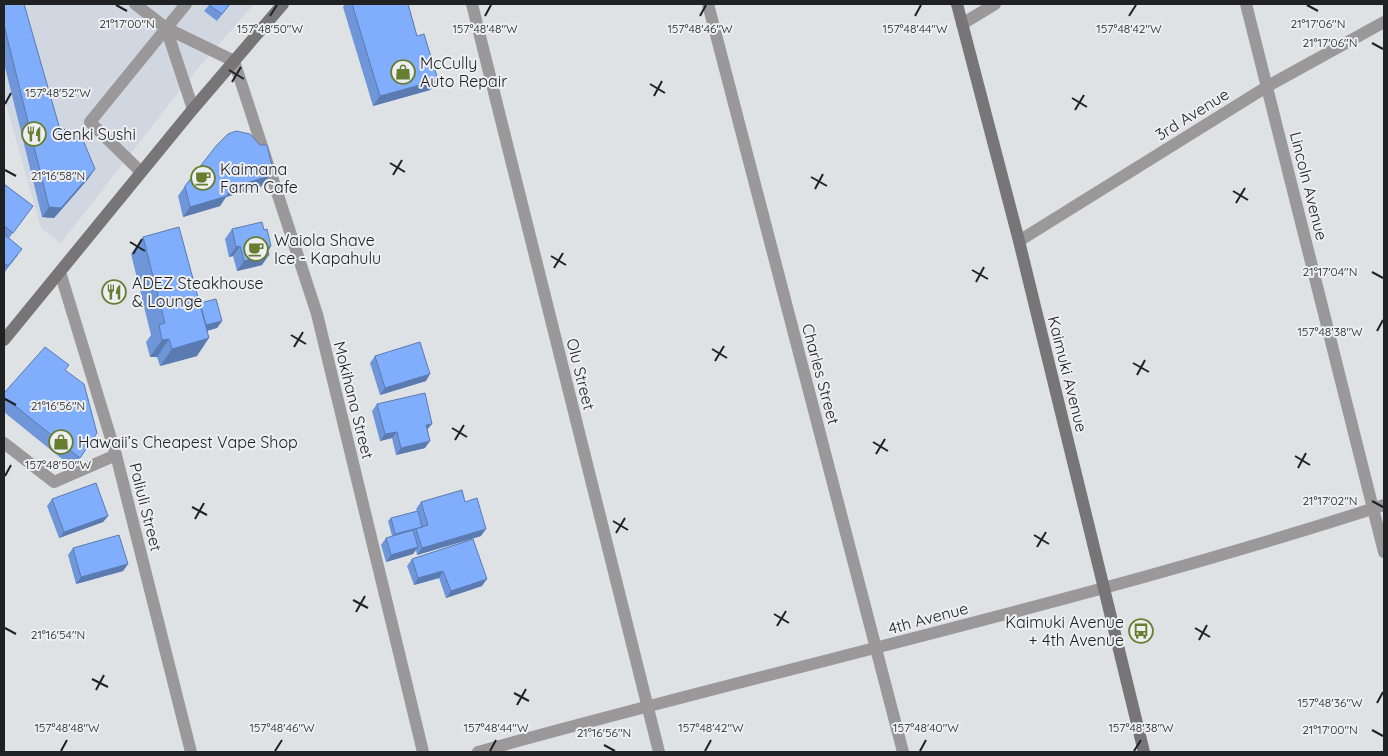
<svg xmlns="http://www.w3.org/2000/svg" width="1388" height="756" viewBox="0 0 1388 756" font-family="Quicksand,sans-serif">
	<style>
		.built { fill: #d0d7e1 }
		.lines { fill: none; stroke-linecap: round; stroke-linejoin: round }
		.lane { stroke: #9a9899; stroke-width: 12 }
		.street { stroke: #9a9899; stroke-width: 12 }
		.secondary { stroke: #787576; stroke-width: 12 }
		.wall { fill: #6e96d9 }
		.shaded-wall { fill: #5a7ab0 }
		.building { fill: #80aefc; stroke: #5a7ab0 }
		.ticks { fill: none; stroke: #202122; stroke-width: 2 }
		.labels { text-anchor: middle; stroke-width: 4; stroke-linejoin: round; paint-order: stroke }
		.poi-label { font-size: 16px; fill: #202122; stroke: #edeff3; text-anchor: start }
		.street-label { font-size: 16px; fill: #202122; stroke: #edeff3 }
		.ticks-label { font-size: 12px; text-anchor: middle; fill: #202122; stroke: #edeff3; stroke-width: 4; stroke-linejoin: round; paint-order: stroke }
	</style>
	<rect width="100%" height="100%" fill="#dfe2e5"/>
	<!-- built -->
	<path class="built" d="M4,4H254L188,80L61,243L41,228L4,97Z"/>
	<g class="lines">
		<!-- lane -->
		<path class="lane" d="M135,4L166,28L234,61
			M166,28L193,109
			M141,172L90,122L186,4
			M4,443L54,482L116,455"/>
		<!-- street -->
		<path class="street" d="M472,4L659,752
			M708,4L903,752
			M1246,4L1384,552
			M962,24L995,4
			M234,61L317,314L423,752
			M1019,241L1268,86L1384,22
			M60,272L116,455L191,752
			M478,752C779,668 1086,602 1384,505"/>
		<!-- secondary -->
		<path class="secondary" d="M957,4L1019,241L1144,752
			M4,340L193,109L283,4"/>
	</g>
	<!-- wall -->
	<path class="wall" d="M4,4L59,126L88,179L54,218L42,217L4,63Z
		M210,4H230L217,21L204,11Z
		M345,4H408L417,36L438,80L430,90L373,106L343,7Z
		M272,166L268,172L269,176L262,186L226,197L220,206L183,217L178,196L185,186Z
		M4,184L33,206L9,238L18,255L4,273Z
		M232,229L264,230L271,246L268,252L262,265L237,271L233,256L229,257L225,239Z
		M143,237L200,304V303L222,321L217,328L207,331L197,356L160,366L157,357H150L146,342L151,335L131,254Z
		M375,356L426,381L380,395L370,363Z
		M65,370L97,433L73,468L4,412V393Z
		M377,404L428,430L425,448L396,455L392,438L380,441L372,411Z
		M52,499L108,516L103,522L59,538L47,506Z
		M421,502H465L481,536L417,555L416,550L413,554L386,562L381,545L386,538L392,536L388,521L391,518L417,511L416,509Z
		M473,539L482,586L446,598L439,578L414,585L407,566L412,559Z
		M73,548L128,564L123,571L76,584L68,555Z"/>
	<!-- shaded-wall -->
	<path class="shaded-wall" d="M438,80L430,90L373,106L380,96Z
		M95,169L88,179L54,218L42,217L49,207Z
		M269,176L262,186L226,197L220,206L183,217L190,207L230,188Z
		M240,246L233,256L229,257L236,247Z
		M271,246L265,256L269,255L262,265L237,271L244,261L267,248Z
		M222,321L217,328L201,332L206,325Z
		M209,338L197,356L160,366L172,349Z
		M169,339L157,357H150L162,340Z
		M430,374L426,381L380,395L385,388Z
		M432,424L427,430L426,425Z
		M397,432L392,438L380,441L385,434Z
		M430,441L425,448L396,455L401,448Z
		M108,516L103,522L59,538L64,532Z
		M486,529L481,536L417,555L422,548Z
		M418,547L413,554L386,562L391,555Z
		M128,564L123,571L76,584L81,577Z
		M443,571L439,578L414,585L418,578Z
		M487,579L482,586L446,598L451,591Z"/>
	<!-- building -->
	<path class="building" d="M4,4H24L59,126L83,140L95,169L61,208L49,207L4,25Z
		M210,4H230L222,14L209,5Z
		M352,4H408L417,36L424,34L438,80L380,96Z
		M236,131L250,134L260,145H267L272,166L267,168L269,176L230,188L227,196L190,207L185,186L216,146L228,134Z
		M4,184L33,206L13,233L4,226Z
		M262,222L264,230L267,229L271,246L267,248L269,255L244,261L240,246L236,247L232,229Z
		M179,227L209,338L172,349L169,339L162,340L159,325L165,323L143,237Z
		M4,234L22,249L8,266L4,263Z
		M216,299L222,321L206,325L200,303Z
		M420,342L430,374L385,388L375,356Z
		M45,347L69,365L65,370L84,384L97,433L80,458L4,397V393Z
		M425,393L432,424L426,425L430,441L401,448L397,432L385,434L377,404Z
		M96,483L108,516L64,532L52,499Z
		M462,490L465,502L477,498L486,529L422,548L416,529L428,525L421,502Z
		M418,511L422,527L395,534L391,518Z
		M413,530L418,547L391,555L386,538Z
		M119,535L128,564L81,577L73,548Z
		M473,539L487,579L451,591L443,571L418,578L412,559Z"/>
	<!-- ticks -->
	<path class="ticks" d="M116,5L127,11M1307,5L1318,11M270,16L277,5M485,16L491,5M700,16L706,5M915,16L921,5M1129,16L1136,5M1372,43L1383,49M229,70L244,79M232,82L241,67M650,84L665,93M654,96L662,81M1072,98L1087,107M5,104L11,93M1075,110L1084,95M390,163L405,172M5,170L16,176M393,175L402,160M811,177L827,186M815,189L823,174M1233,191L1248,200M1236,203L1245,188M130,242L145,251M133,254L142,239M551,256L566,265M554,268L563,253M972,270L988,279M1372,272L1383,278M976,282L984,267M1377,331L1383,320M291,335L306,344M294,347L303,332M712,349L727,358M715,361L724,346M1133,363L1149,372M1137,375L1145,360M5,399L16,405M452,428L467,437M455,440L464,425M873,442L888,451M876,454L885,439M1295,456L1310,465M1298,468L1306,453M5,476L11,465M1372,501L1383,507M192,507L207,515M195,519L204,503M613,521L628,530M616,533L625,518M1034,535L1049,544M1037,547L1046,532M353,600L368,608M356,612L365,596M774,614L789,623M777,626L786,611M5,628L16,634M1195,628L1210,637M1199,640L1207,625M92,679L108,687M96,690L104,675M514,693L529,701M1377,703L1383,692M517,705L526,689M1372,730L1383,736M604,745L615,751M61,751L67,740M275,751L282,740M490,751L496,740M705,751L711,740M920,751L926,740M1134,751L1141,740"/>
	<!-- icons -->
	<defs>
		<g id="shop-ring" transform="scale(1.25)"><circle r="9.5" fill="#edeff3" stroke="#677d2f" stroke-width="1.5"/><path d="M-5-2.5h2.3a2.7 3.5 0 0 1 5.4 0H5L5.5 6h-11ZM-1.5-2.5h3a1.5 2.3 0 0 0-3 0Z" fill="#677d2f"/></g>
		<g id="restaurant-ring" transform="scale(1.25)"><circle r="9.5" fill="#edeff3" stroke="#677d2f" stroke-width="1.5"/><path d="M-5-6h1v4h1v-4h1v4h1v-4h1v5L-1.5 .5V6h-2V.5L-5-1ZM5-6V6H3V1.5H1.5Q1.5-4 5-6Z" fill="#677d2f"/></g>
		<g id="cafe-ring" transform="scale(1.25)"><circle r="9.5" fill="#edeff3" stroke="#677d2f" stroke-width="1.5"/><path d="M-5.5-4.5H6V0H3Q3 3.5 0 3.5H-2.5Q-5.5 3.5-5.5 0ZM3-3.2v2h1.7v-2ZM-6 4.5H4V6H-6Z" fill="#677d2f"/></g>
		<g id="bus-ring" transform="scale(1.25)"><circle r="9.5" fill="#edeff3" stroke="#677d2f" stroke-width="1.5"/><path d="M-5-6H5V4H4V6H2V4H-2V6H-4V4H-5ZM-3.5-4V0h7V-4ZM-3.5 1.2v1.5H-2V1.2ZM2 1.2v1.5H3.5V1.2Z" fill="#677d2f"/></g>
	</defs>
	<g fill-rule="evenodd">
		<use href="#shop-ring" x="403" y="72"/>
		<use href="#restaurant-ring" x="34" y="134"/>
		<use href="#cafe-ring" x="203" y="178"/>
		<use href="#cafe-ring" x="256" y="249"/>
		<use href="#restaurant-ring" x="114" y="292"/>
		<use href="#shop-ring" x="61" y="442"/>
		<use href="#bus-ring" x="1141" y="631"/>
	</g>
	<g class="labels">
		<!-- poi labels -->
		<g class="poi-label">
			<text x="420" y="69">McCully<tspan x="420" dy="18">Auto Repair</tspan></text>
			<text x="52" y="140">Genki Sushi</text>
			<text x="220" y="175">Kaimana<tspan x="220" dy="18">Farm Cafe</tspan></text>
			<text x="274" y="246">Waiola Shave<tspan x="274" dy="18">Ice - Kapahulu</tspan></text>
			<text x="132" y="289">ADEZ Steakhouse<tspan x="132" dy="18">&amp; Lounge</tspan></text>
			<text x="78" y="448">Hawaii’s Cheapest Vape Shop</text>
			<text x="1124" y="628" text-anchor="end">Kaimuki Avenue<tspan x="1124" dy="18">+ 4th Avenue</tspan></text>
		</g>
		<!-- street labels -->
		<g class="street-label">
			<text transform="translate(1192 114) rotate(-32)" y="6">3rd Avenue</text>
			<text transform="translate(1309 186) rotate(76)" y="6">Lincoln Avenue</text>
			<text transform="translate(581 374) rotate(76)" y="6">Olu Street</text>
			<text transform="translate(821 374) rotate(75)" y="6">Charles Street</text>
			<text transform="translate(1068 374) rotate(76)" y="6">Kaimuki Avenue</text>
			<text transform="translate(354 400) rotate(76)" y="6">Mokihana Street</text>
			<text transform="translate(146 507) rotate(76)" y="6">Paliuli Street</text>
			<text transform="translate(928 618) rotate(-15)" y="6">4th Avenue</text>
		</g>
	</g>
	<g class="ticks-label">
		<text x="127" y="28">21°17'00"N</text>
		<text x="1318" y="28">21°17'06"N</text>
		<text x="270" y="33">157°48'50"W</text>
		<text x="485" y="33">157°48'48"W</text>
		<text x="700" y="33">157°48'46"W</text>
		<text x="915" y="33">157°48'44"W</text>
		<text x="1129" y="33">157°48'42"W</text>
		<text x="1330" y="47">21°17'06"N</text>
		<text x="58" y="97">157°48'52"W</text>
		<text x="58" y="180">21°16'58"N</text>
		<text x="1330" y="276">21°17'04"N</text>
		<text x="1330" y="336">157°48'38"W</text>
		<text x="58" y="410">21°16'56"N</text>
		<text x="58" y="469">157°48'50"W</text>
		<text x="1330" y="505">21°17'02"N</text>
		<text x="58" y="639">21°16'54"N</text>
		<text x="1330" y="707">157°48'36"W</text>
		<text x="67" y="732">157°48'48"W</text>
		<text x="282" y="732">157°48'46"W</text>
		<text x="496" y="732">157°48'44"W</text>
		<text x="711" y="732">157°48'42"W</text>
		<text x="926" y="732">157°48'40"W</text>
		<text x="1141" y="732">157°48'38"W</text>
		<text x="1330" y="734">21°17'00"N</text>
		<text x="604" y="737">21°16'56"N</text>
	</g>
	<!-- border -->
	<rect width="1388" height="756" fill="none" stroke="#202122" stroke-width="10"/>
</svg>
